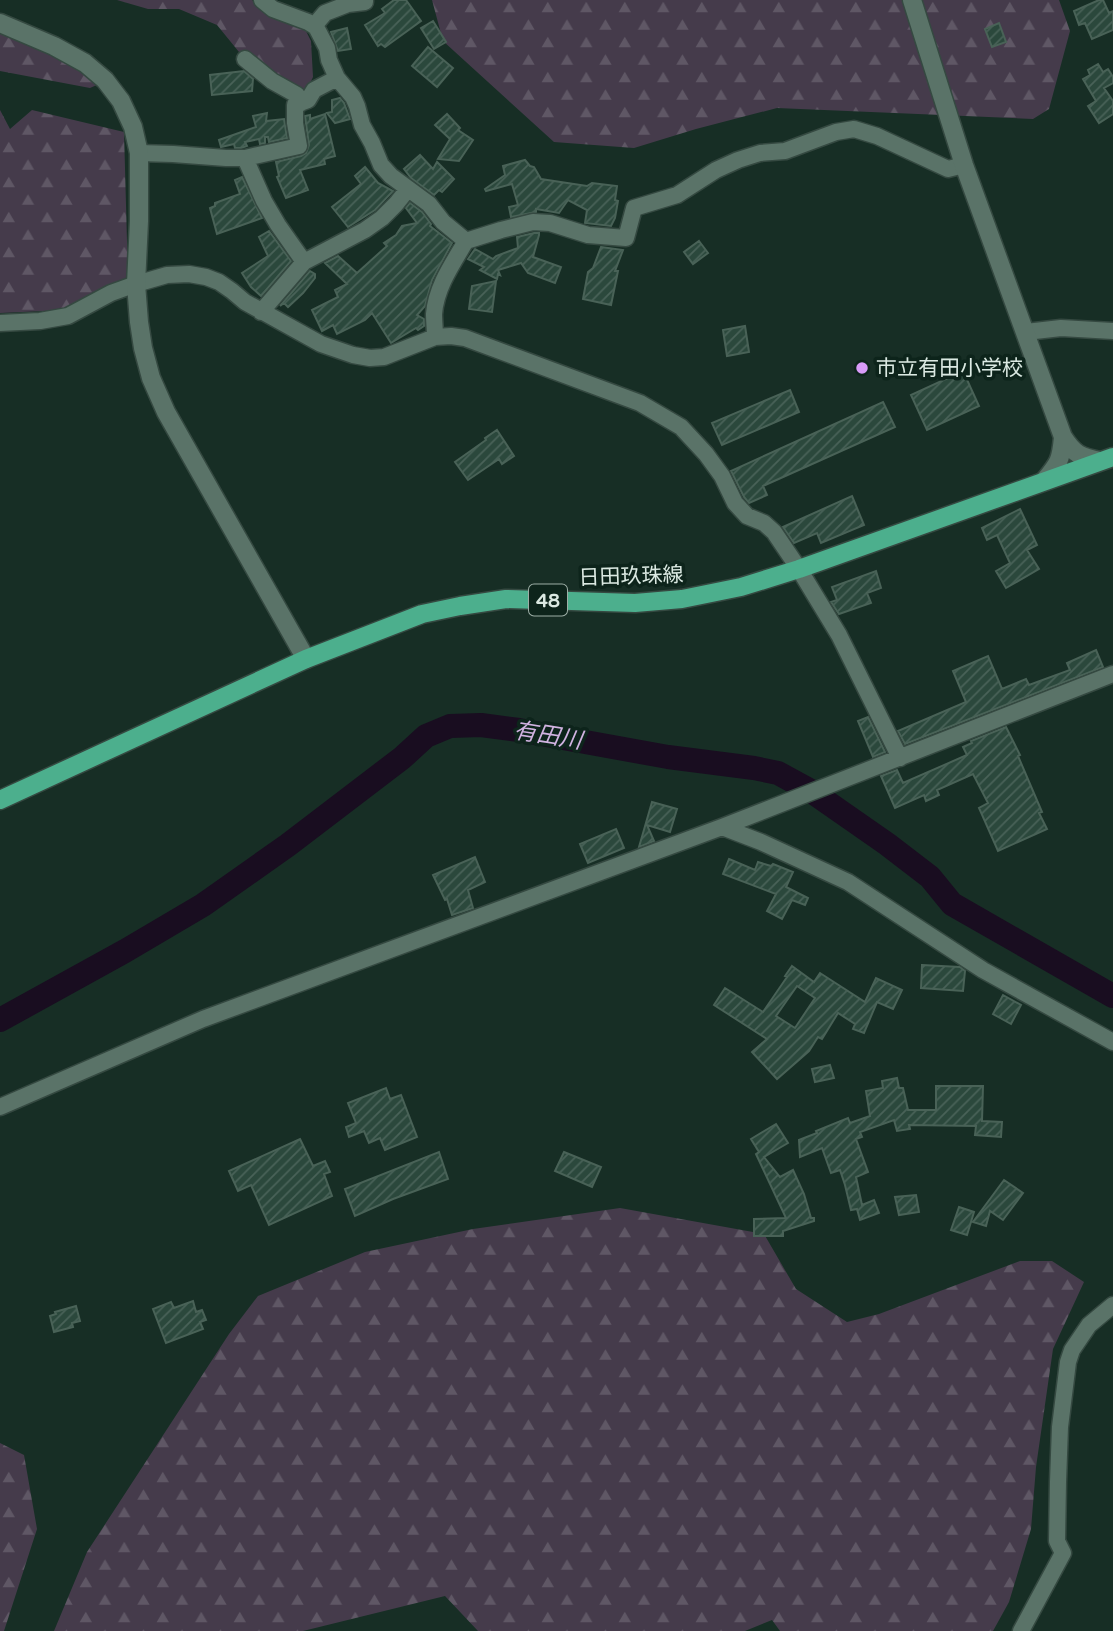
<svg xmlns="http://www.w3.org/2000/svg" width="1113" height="1631" viewBox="0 0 1113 1631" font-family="'Varela Round','Noto Sans JP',sans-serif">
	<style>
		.forest { fill: url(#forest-firs) }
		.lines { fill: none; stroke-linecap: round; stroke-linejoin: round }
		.river { stroke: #190d20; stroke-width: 24 }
		.building { fill: url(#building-hatch); stroke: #496257; stroke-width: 2; fill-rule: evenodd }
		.minor-casing { stroke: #354941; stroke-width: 19 }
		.tertiary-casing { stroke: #354941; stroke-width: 21 }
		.primary-casing { stroke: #354941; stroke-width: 21 }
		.minor { stroke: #5a7368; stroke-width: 16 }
		.tertiary { stroke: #5a7368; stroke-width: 18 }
		.primary { stroke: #4caf8d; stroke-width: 18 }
		.poi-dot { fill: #d89bf8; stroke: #0d241b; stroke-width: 2.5 }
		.labels { text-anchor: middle; stroke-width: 7; stroke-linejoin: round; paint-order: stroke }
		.shield { fill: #0d241b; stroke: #9daea6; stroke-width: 2 }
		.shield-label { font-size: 19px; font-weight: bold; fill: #dbe9e2 }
		.poi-label { font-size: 21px; fill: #dbe9e2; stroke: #0d241b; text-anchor: start }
		.street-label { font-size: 21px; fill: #dbe9e2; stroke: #0d241b }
		.water-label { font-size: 23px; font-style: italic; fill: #d1b3e1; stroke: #0d241b }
	</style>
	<defs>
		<pattern id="forest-firs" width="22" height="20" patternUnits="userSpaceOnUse" patternTransform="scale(1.75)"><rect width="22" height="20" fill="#453b4b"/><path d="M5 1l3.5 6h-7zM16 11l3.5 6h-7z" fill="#5f5765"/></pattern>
		<pattern id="building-hatch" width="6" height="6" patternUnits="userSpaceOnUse" patternTransform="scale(1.75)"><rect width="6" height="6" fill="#2b483c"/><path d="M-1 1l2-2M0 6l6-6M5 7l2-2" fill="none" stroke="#496258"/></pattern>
	</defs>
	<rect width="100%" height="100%" fill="#172e25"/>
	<!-- forest -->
	<path class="forest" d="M117,0H252L264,11L306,31L311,41L313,77L304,95L275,77L239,52L217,25L179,9H148Z
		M432,0H1059L1070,31L1049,109L1033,119L777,108L696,129L634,148L554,142L443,41Z
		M0,28L62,58L99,84L90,88L0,71Z
		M0,110L10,129L32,110L124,132L128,278L65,310L0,313Z
		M620,1208L764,1234L796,1289L847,1322L879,1314L1020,1261H1052L1084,1282L1053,1349L1036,1467L1031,1529L1009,1602L993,1631H780L772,1620L745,1631H478L445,1596L303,1631H54L87,1552L229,1334L258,1296L365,1252L473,1229Z
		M0,1443L24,1455L37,1529L4,1631H0Z"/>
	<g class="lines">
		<!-- river -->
		<path class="river" d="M0,1020L125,951L203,905L288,845L402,758L426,736L450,726L481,725L519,730L668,757L754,768L778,773L811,791L887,844L930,877L952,904L1113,996"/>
	</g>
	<!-- building -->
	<path class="building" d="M394,0H406L421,21L385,47L381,44L378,46L365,25L385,13L382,9Z
		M1099,0H1103L1109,13L1113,11V30L1092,39L1085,23L1079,25L1074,11Z
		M433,21L446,42L434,49L421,28Z
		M999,23L1006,42L992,47L985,29Z
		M347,28L351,49L338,51L331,32Z
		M428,47L453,68L437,87L412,66Z
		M1098,64L1103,72L1108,69L1113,77V83L1104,88L1113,101V114L1099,123L1088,106L1096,101L1083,79L1090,75L1088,70Z
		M244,71L253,79L252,91L212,95L210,75Z
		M340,98L344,103L350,119L335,123L327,113L332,112V100Z
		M267,113L266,121L284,119L287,138L269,142L268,137H265V143L260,144L259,139L245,142L247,146L241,148H235L234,144L221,147L219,140L256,127L253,116Z
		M325,114L335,156L324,159L325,164L300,170L308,190L286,198L277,177L279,176L276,162L301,156L306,153L309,145L305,116L310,115V119Z
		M447,114L460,128L458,130L473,140L459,161L438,159L450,139L435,125Z
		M420,155L433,169L437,162L454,179L442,192L439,190L434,195L411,178L404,169Z
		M525,160L530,166L534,167L541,179L587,186L592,183L617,186L615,200L618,201L615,218L611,226L585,223L587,210L568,200L559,213L536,209V212L511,217L509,207L518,205L512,184L486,191L485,189L505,175L503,166Z
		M365,167L378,183L393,191L375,210L348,227L332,207L361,184L355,176Z
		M242,177L262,218L217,234L210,208L215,206V203L240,194L235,180Z
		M410,203L422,212L431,224L430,226L452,243L432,280L425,306L417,315L424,319V326L418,330L416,328L391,343L372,313L365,320L337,334L333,325L322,331L312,310L338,297L335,290L347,284L325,263L338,256L357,273L387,246L384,243L396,235L402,226L417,223L406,208Z
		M269,231L291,261L261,296L251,287L242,273L268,256L259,237Z
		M534,233H539V235L533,257L561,267L555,283L528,273L521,263L498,270L500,275L498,274L497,279L480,270L484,267L468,259L475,249L493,259L496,256L518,248L517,237Z
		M699,241L708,253L693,264L684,252Z
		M601,247L623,250L615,271H618L611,305L583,299L588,272L593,268Z
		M310,271L315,274V278L303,293L288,307L284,303L280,306Z
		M496,281L492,312L469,309L472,286Z
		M745,326L749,352L727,356L723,330Z
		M963,371L979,406L927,430L911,395Z
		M790,390L799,412L722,445L712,423Z
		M883,402L895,427L763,486L767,495L749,503L744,497L731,471Z
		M497,430L514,456L502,464L499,459L468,480L455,462L486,440L485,438Z
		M852,496L864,525L821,543L817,533L794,543L783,527Z
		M1020,509L1037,545L1027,550L1039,569L1006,588L996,571L1010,563L997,535L987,540L982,528Z
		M876,571L881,588L867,593L871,603L839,614L831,602L837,600L832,587Z
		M1096,650L1103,667L905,744L898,731L966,702L953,671L988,656L1002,689L1026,679L1029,685L1070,670L1067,663Z
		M868,717L885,752L873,757L858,721Z
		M1006,727L1020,755L1018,756L1042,812L1039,813L1047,829L998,851L979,808L988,803L973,774L937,790L939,795L926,801L924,795L895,808L881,776L897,770L903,783L967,755L963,747L972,743L971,741Z
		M652,802L677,809L670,832L647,825L654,841L639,847Z
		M616,829L624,848L588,863L580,844Z
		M475,857L485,882L468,890L473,908L452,915L447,899L445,900L433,875Z
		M729,859L755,870L758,862L771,866L773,864L793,872L786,887L808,898L805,905L792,900L782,919L767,911L776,894L723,874Z
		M922,965L960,967L965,971L963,991L921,988Z
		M792,966L814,982L820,973L865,1002L876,978L902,990L893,1009L877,1002L864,1033L853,1029L855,1024L838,1013L822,1039L818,1037L809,1051L777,1079L752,1052L767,1039L714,1005L725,988L763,1012L787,977L785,976ZM797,986L815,998L795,1028L776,1016Z
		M1003,995L1021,1005L1011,1024L993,1014Z
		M830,1065L834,1078L815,1082L812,1069Z
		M897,1078L899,1088H903L908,1110H936V1086H983L982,1121L1002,1122L1001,1137L975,1135L976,1126L909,1125L910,1129L897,1131L894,1120L860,1132L862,1137L856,1139L868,1172L856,1177L862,1205L874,1200L879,1213L860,1220L857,1209L851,1210L845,1185L840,1170L831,1173L822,1148L800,1157L799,1140L817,1133L816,1131L848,1118L850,1123L870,1116L866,1091L883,1088L882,1081Z
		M386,1088L390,1099L401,1095L417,1137L385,1150L380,1138L369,1143L364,1131L349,1137L346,1127L356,1123L348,1103Z
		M776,1124L788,1143L764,1157L780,1177L793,1170L804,1194L811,1218H814V1221L783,1231V1236H754V1219L786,1218L756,1154L759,1152L751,1139Z
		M300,1139L313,1166L325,1161L330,1172L324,1174L332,1196L269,1225L251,1185L238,1191L229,1171Z
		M439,1152L448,1179L393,1199L355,1216L345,1189Z
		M564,1152L601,1167L592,1187L555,1171Z
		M1004,1180L1023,1193L1003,1220L990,1211L986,1226L973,1222Z
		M916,1195L919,1212L899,1215L895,1197Z
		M959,1207L974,1212L967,1235L951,1230Z
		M193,1301L196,1312L202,1310L206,1320L200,1322L203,1329L166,1343L153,1309L171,1302L174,1308Z
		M76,1306L80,1321L72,1323L73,1327L54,1332L50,1316L56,1314L55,1312Z"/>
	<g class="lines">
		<!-- minor casing -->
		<g class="minor-casing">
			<path id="minor" d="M262,0L273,9L308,22L316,27L327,48L329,60L337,78L353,97L357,106L362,125L372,143L381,165L391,176L429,204L443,222L466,241
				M314,26L325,13L348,4L365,2V0
				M245,59L272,81L297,95L301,103
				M139,153L173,154L226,158H245L299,146L295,123V105L308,100L314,90L337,78
				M245,158L264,201L278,225L304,262
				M261,312L304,262L365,230L382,218L396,204L408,189
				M0,323L40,321L68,316L111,293L136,284L167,275L189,274L206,277L219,282L232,291L245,302L321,344L353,355L370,358L384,357L435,337L451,336L465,338L640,403L681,427L706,454L722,476L735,503L747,516L764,523L774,532L799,569L839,635L900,758
				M1026,332L1061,328L1113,331
				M435,337C435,329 434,321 434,314C436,287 453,263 466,241L501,230L533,222L550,223L588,235L626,238L634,208L677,195L716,170L738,160L760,153L785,151L836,132L854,129L877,136L948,169L964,165
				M722,827L761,842L848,882L983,970L1113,1042
				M0,1107L203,1019L722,827L1113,674
				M1021,1631L1063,1553L1057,1541L1058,1482L1060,1427L1068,1362L1072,1350L1089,1325L1113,1305"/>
		</g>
		<!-- tertiary casing -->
		<g class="tertiary-casing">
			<path id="tertiary" d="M912,0L964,165L1063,437C1074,454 1080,457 1100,461
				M0,23L54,46L85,63L105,80L121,101L133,127L139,153V221L136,284L139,322L143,348L151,378L166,412L306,659
				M1045,480C1059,463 1061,460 1063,437"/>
		</g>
		<!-- primary casing -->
		<g class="primary-casing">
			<path id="primary" d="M0,800L306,659L422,614L460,606L506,599L635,603L682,599L741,587L799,569L1113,457"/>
		</g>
		<!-- minor -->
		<use href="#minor" class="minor"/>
		<!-- tertiary -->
		<use href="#tertiary" class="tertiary"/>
		<!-- primary -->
		<use href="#primary" class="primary"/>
	</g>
	<!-- markers -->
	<circle class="poi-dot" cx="862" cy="368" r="7"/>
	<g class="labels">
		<!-- shield labels -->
		<rect class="shield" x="529" y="584.5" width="38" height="31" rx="5"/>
		<g class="shield-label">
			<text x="548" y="607">48</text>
		</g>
		<!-- poi labels -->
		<g class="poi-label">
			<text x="876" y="375">市立有田小学校</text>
		</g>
		<!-- street labels -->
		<g class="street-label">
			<text transform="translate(631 576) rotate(-2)" y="7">日田玖珠線</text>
		</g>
		<!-- water labels -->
		<g class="water-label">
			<text transform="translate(548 735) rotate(9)" y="8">有田川</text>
		</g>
	</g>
</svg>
